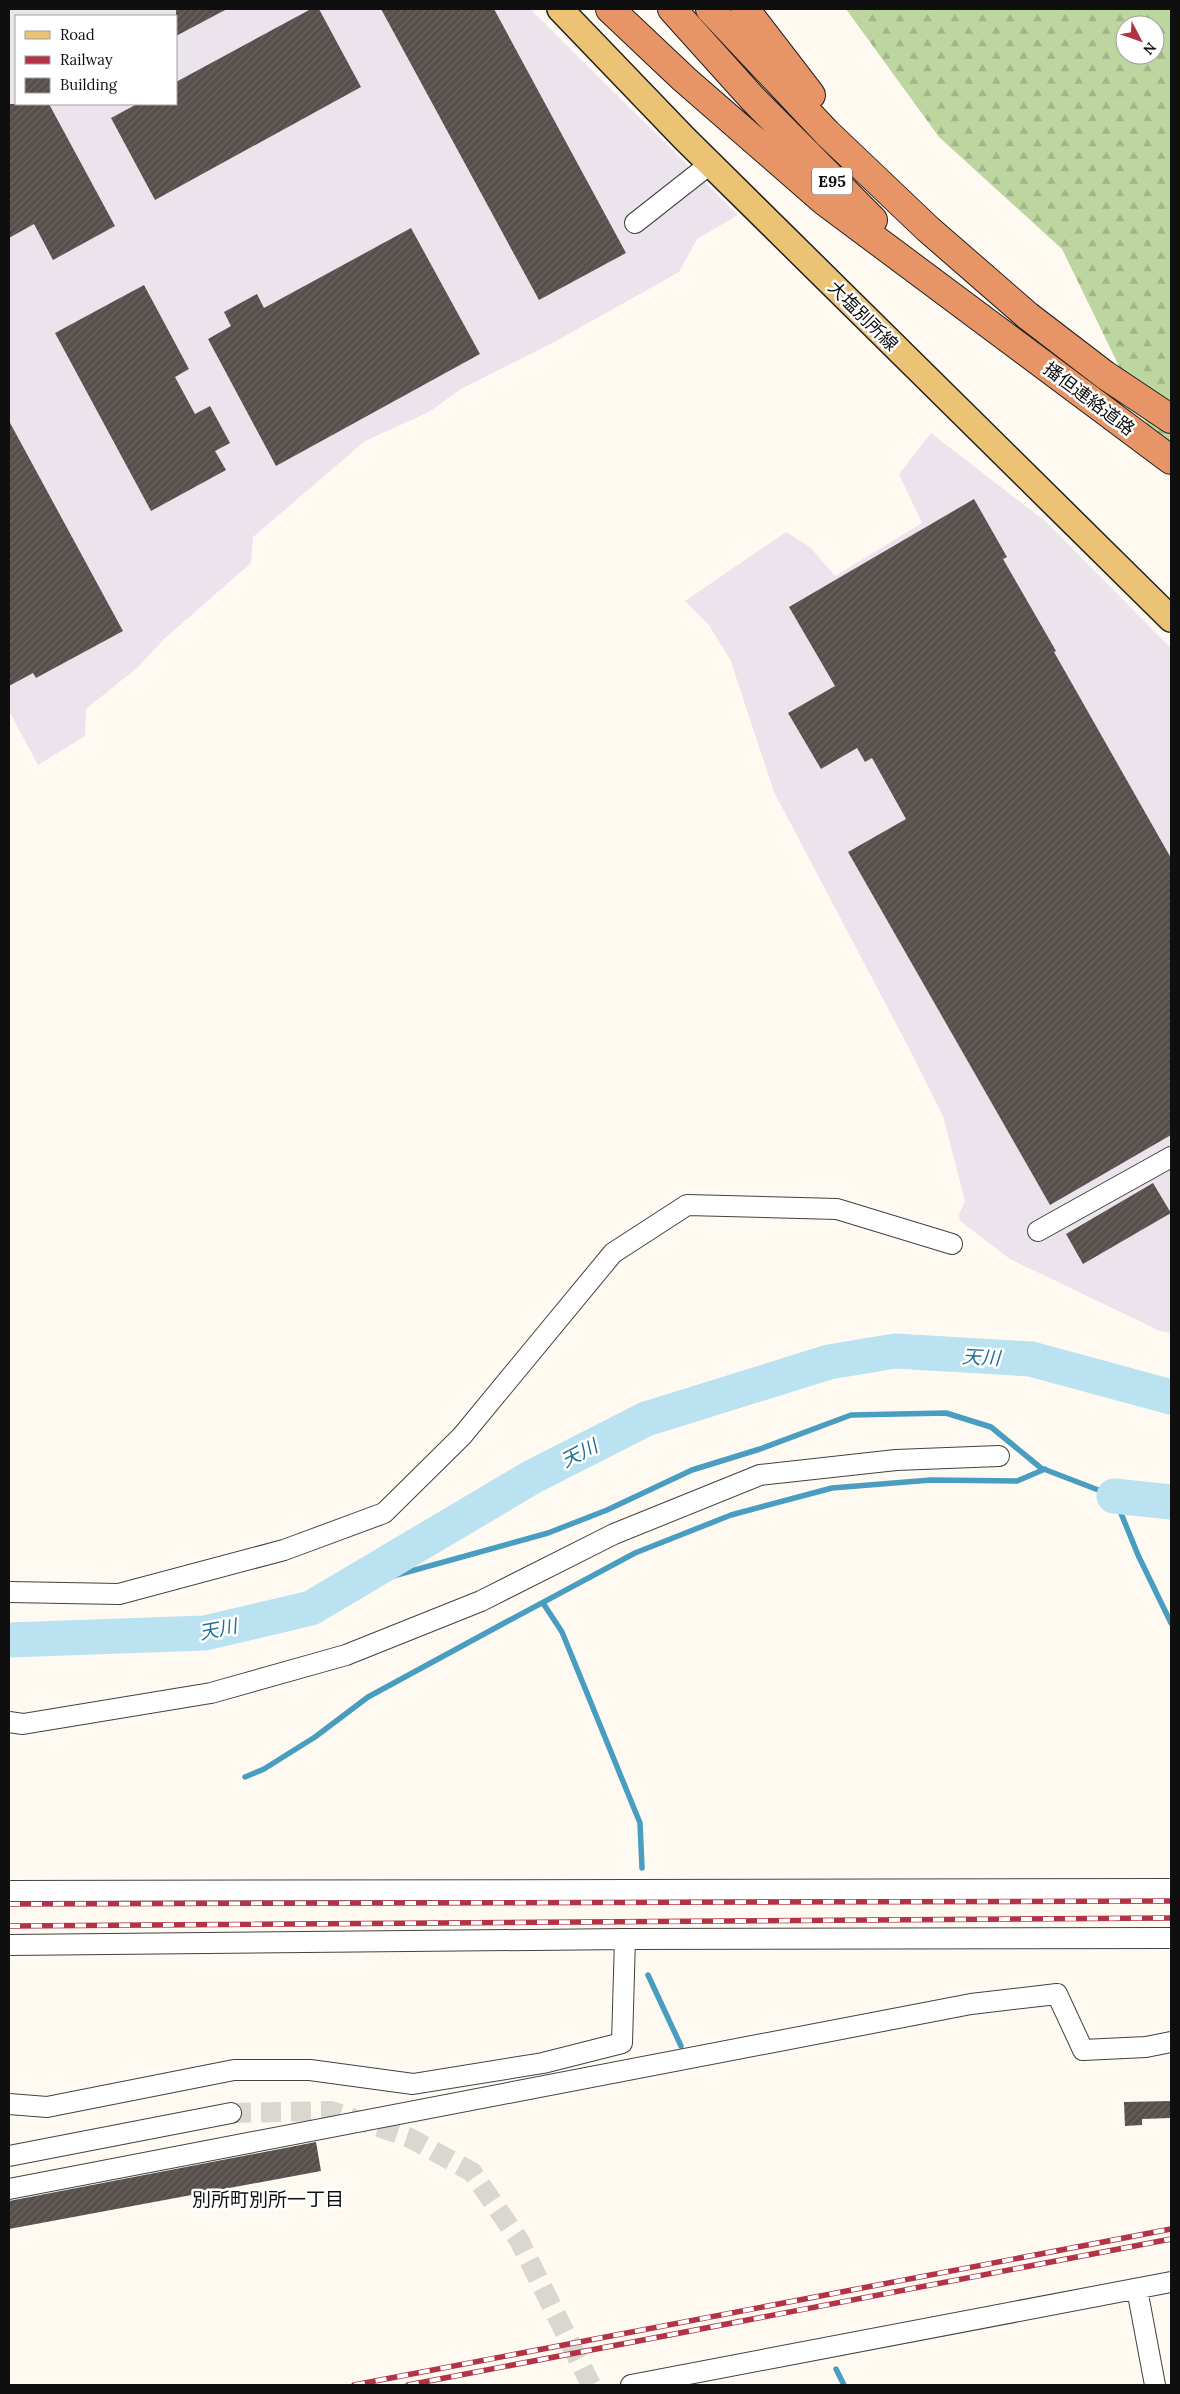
<svg xmlns="http://www.w3.org/2000/svg" width="1180" height="2394" viewBox="0 0 1180 2394" font-family="Lora,'Noto Sans JP',serif">
	<style>
		.industrial { fill: #ebe4ed; fill-rule: evenodd }
		.forest { fill: url(#forest-firs); fill-rule: evenodd }
		.lines { fill: none; stroke-linecap: round; stroke-linejoin: round }
		.stream { stroke: #499dc1; stroke-width: 5.5 }
		.river { stroke: #bbe2f1; stroke-width: 35 }
		.building { fill: url(#building-hatch) }
		.minor-tunnel { stroke: #dad7d0; stroke-width: 20; stroke-dasharray: 20 10; stroke-linecap: butt }
		.minor-casing { stroke: #424242; stroke-width: 22 }
		.major-casing { stroke: #202020; stroke-width: 28 }
		.highway-casing { stroke: #202020; stroke-width: 30 }
		.minor { stroke: #fff; stroke-width: 20 }
		.major { stroke: #ecc374; stroke-width: 25 }
		.highway { stroke: #e79567; stroke-width: 28 }
		.rail-casing { stroke: #b33346; stroke-width: 5.5 }
		.rail { stroke: #fff; stroke-width: 4; stroke-dasharray: 11; stroke-linecap: butt }
		.labels { text-anchor: middle; stroke-width: 5; stroke-linejoin: round; paint-order: stroke }
		.shield { fill: #fff; stroke: #575757; stroke-width: 1 }
		.shield-label { font-size: 16px; font-weight: bold; fill: #0f0f0f }
		.street-label { font-size: 18px; fill: #0f0f0f; stroke: #fff }
		.water-label { font-size: 19px; font-style: italic; fill: #236f96; stroke: #fff }
		.neighbourhood-label { font-size: 19px; fill: #0f0f0f; stroke: #fff }
	</style>
	<defs>
		<pattern id="forest-firs" width="22" height="20" patternUnits="userSpaceOnUse" patternTransform="scale(1.25)"><rect width="22" height="20" fill="#bdd59f"/><path d="M5 1l3.5 6h-7zM16 11l3.5 6h-7z" fill="#a1b688"/></pattern>
		<pattern id="building-hatch" width="6" height="6" patternUnits="userSpaceOnUse" patternTransform="scale(1.25)"><rect width="6" height="6" fill="#574f4c"/><path d="M-1 1l2-2M0 6l6-6M5 7l2-2" fill="none" stroke="#6a6461"/></pattern>
	</defs>
	<rect width="100%" height="100%" fill="#fefaf2"/>
	<!-- industrial -->
	<path class="industrial" d="M9,9H530L738,215L697,239L679,272L556,341L461,389L429,412L365,441L253,537L251,563L164,639L138,667L86,709L85,736L38,765L9,711ZM16,16H176V104H16Z
		M931,433L1045,521L1171,648V1333L1160,1331L1010,1259L960,1221L959,1215L965,1201L943,1116L912,1054L774,792L730,659L708,624L685,601L786,532L810,547L835,576L922,523L899,474Z"/>
	<!-- forest -->
	<path class="forest" d="M846,9H1171V473L1062,249L939,137ZM1125,25H1155V55H1125Z"/>
	<g class="lines">
		<!-- stream -->
		<path class="stream" d="M339,1591L548,1533L607,1510L692,1470L760,1449L851,1415L946,1413L991,1427L1041,1468L1114,1496L1138,1555L1171,1623
			M543,1603L562,1632L640,1823L642,1868
			M245,1777L264,1769L315,1737L368,1697L508,1621L635,1553L731,1515L832,1488L931,1480L1017,1481L1045,1469
			M648,1975L681,2046
			M836,2369L844,2385"/>
		<!-- river -->
		<path class="river" d="M1114,1496L1171,1502
			M9,1640L205,1633L311,1608L532,1477L646,1419L829,1362L895,1351L1031,1359L1171,1397"/>
	</g>
	<!-- building -->
	<path class="building" d="M176,9H227L176,36Z
		M311,9H319L361,87L155,200L111,118L137,104H176V82Z
		M381,9H494L626,253L539,300Z
		M9,104H49L115,226L53,260L34,224L9,238Z
		M411,228L480,354L276,466L208,339L231,326L224,312L257,294L264,308Z
		M144,285L189,369L175,377L195,414L210,406L230,443L215,451L226,470L151,511L55,333Z
		M9,421L123,631L36,678L33,673L9,686Z
		M974,499L1007,557L1003,559L1056,651L1054,652L1171,858V1135L1050,1205L848,852L906,819L872,758L865,762L857,748L821,769L788,713L835,686L789,607Z
		M1153,1183L1171,1213L1083,1264L1066,1234Z
		M1171,2101V2118L1142,2119V2125L1125,2126L1124,2102Z
		M316,2142L321,2171L9,2229V2201Z"/>
	<g class="lines">
		<!-- minor-tunnel -->
		<path class="minor-tunnel" d="M231,2113L331,2111L408,2137L472,2172L519,2240L591,2385"/>
		<!-- minor casing -->
		<g class="minor-casing">
			<path id="minor" d="M635,223L710,164
				M1038,1231L1171,1157
				M9,1592L119,1594L284,1550L384,1513L462,1436L613,1253L687,1205L837,1209L952,1244
				M9,1722L23,1724L211,1693L346,1655L481,1601L614,1534L760,1475L896,1460L999,1456
				M9,1891L1171,1889
				M9,1945L625,1939L1171,1938
				M9,2104L47,2107L234,2070H310L413,2084L543,2063L622,2043L625,1939
				M9,2156L231,2113
				M9,2189L971,2004L1057,1994L1083,2050L1146,2047L1171,2042
				M1137,2289L1155,2385
				M631,2385L1171,2282"/>
		</g>
		<!-- major casing -->
		<g class="major-casing">
			<path id="major" d="M560,9L684,138L1171,619"/>
		</g>
		<!-- highway casing -->
		<g class="highway-casing">
			<path id="highway" d="M610,9L684,79L824,201L1171,460
				M672,9L753,99L873,220
				M710,9L827,133L928,229L1028,316L1105,375L1171,419
				M745,9L811,95"/>
		</g>
		<!-- minor -->
		<use href="#minor" class="minor"/>
		<!-- major -->
		<use href="#major" class="major"/>
		<!-- highway -->
		<use href="#highway" class="highway"/>
		<!-- rail casing -->
		<g class="rail-casing">
			<path id="rail" d="M9,1904L1171,1901
				M9,1926L1171,1918
				M354,2385L1171,2229
				M408,2385L1171,2239"/>
		</g>
		<!-- rail -->
		<use href="#rail" class="rail"/>
	</g>
	<g class="labels">
		<!-- shield labels -->
		<rect class="shield" x="812" y="167.5" width="40" height="27" rx="4"/>
		<g class="shield-label">
			<text x="832" y="187">E95</text>
		</g>
		<!-- street labels -->
		<g class="street-label">
			<text transform="translate(863 316) rotate(45)" y="6">大塩別所線</text>
			<text transform="translate(1089 399) rotate(37)" y="6">播但連絡道路</text>
		</g>
		<!-- water labels -->
		<g class="water-label">
			<text transform="translate(981 1357) rotate(3)" y="7">天川</text>
			<text transform="translate(579 1453) rotate(-27)" y="7">天川</text>
			<text transform="translate(218 1629) rotate(-11)" y="7">天川</text>
		</g>
		<!-- neighbourhood labels -->
		<g class="neighbourhood-label">
			<text x="268" y="2206">別所町別所一丁目</text>
		</g>
	</g>
	<!-- border -->
	<rect width="1180" height="2394" fill="none" stroke="#0f0f0f" stroke-width="20"/>
	<!-- legend -->
	<rect x="15" y="15" width="162" height="90" fill="#ffffff" stroke="#9f9f9f"/>
	<rect x="25" y="31" width="25" height="8" fill="#ecc374" stroke="#9f9f9f"/>
	<text x="60" y="40" font-size="15" fill="#0f0f0f">Road</text>
	<rect x="25" y="56" width="25" height="8" fill="#b33346" stroke="#9f9f9f"/>
	<text x="60" y="65" font-size="15" fill="#0f0f0f">Railway</text>
	<rect x="25" y="78" width="25" height="15" fill="url(#building-hatch)" stroke="#9f9f9f"/>
	<text x="60" y="90" font-size="15" fill="#0f0f0f">Building</text>
	<!-- north arrow -->
	<g transform="translate(1140 40) rotate(131)"><circle r="24" fill="#ffffff" stroke="#9f9f9f"/>
	<path d="M0-4L9 19L0 12L-9 19Z" fill="#b33346"/>
	<text y="-8" font-size="14" font-weight="bold" text-anchor="middle" fill="#0f0f0f">N</text>
	</g>
</svg>
